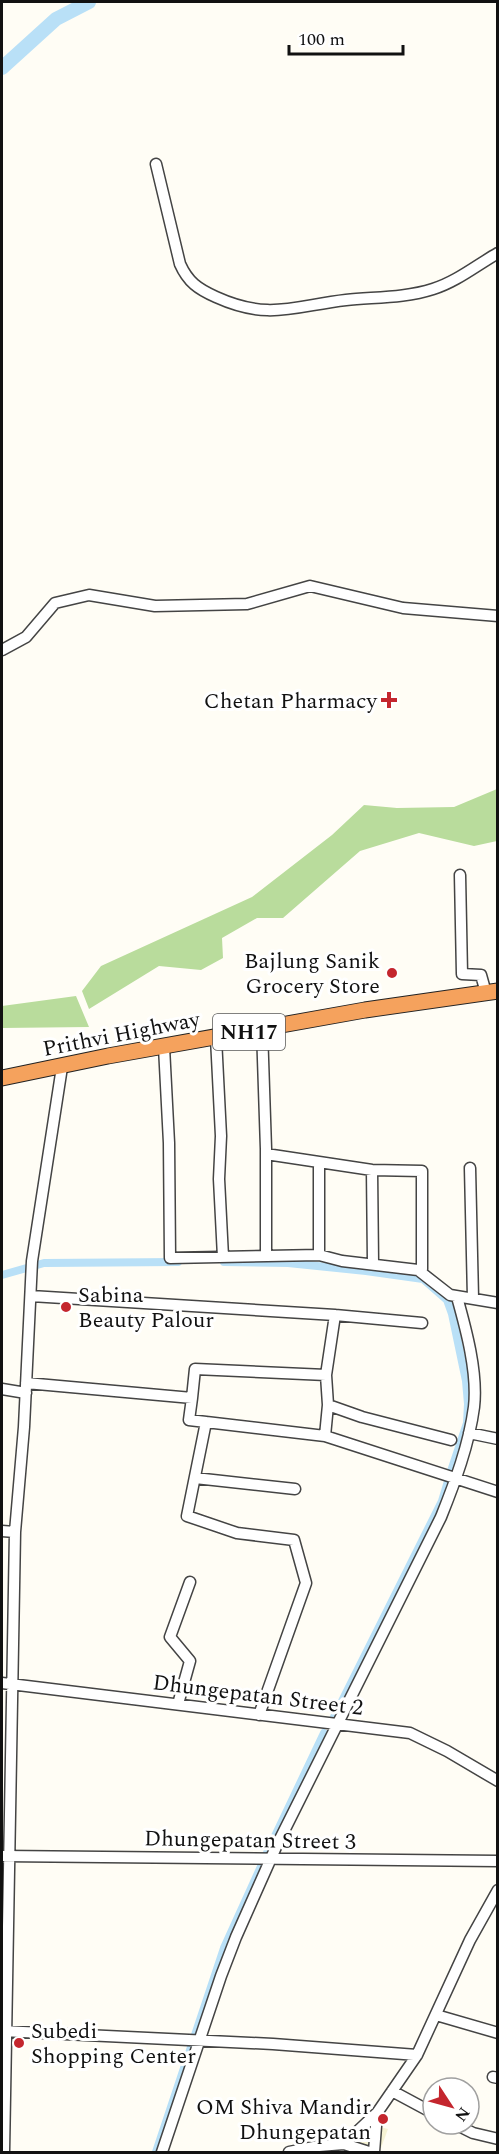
<svg xmlns="http://www.w3.org/2000/svg" width="499" height="2154" font-family="Spectral,serif">
	<style>
		.farmland { fill: #f6f3d4 }
		.forest { fill: #b9dc9c }
		.lines { fill: none; stroke-linecap: round; stroke-linejoin: round }
		.canal { stroke: #b9e0f7; stroke-width: 8 }
		.river { stroke: #b9e0f7; stroke-width: 14 }
		.minor-casing { stroke: #444; stroke-width: 13 }
		.highway-casing { stroke: #222; stroke-width: 17 }
		.minor { stroke: #fff; stroke-width: 10 }
		.highway { stroke: #f5a25d; stroke-width: 15 }
		.poi-dot { fill: #c4262e; stroke: #fff; stroke-width: 2 }
		.labels { text-anchor: middle; stroke-width: 6; stroke-linejoin: round; paint-order: stroke }
		.shield { fill: #fff; stroke: #585858; stroke-width: 1.5 }
		.shield-label { font-size: 21px; font-weight: bold; fill: #111 }
		.poi-label { font-size: 22px; fill: #111; stroke: #fff; text-anchor: end }
		.street-label { font-size: 22px; fill: #111; stroke: #fff }
	</style>
	<rect width="100%" height="100%" fill="#fffdf5"/>
	<path class="farmland" d="M365,2123L388,2129L381,2148L357,2144Z"/>
	<path class="forest" d="M497,789V841L474,846L419,833L360,851L283,918H257L222,938L223,958L201,970L159,966L89,1009L82,991L101,966L252,897L332,835L364,805L397,808L454,807Z
		M76,996L89,1027L2,1028V1006Z"/>
	<g class="lines">
		<path class="canal" d="M224,1262L288,1263L366,1271L423,1279L447,1300L452,1314L466,1381L468,1404L467,1423L451,1471
			M2,1275L44,1263L178,1262
			M332,1721L442,1501L449,1478
			M266,1855L324,1733
			M156,2152L224,1948L263,1862"/>
		<path class="river" d="M2,68L56,19L89,2"/>
		<defs>
			<path id="minor" d="M156,164L180,264C188,282 198,289 216,297C269,321 294,306 346,300C375,297 405,298 433,289C456,282 477,265 498,253
				M2,650L26,637L55,603L89,595L155,606L247,604L310,586L403,608L498,616
				M460,875L462,974L481,975L486,993
				M262,1029L266,1149V1256
				M216,1038L221,1136L219,1179L223,1257
				M164,1047L169,1143L170,1258L319,1255L342,1261L418,1270
				M266,1154L372,1170L422,1171V1269L418,1270L450,1295L498,1303
				M470,1168L473,1298
				M372,1170L373,1263
				M319,1255V1162
				M31,1296L335,1315L422,1323
				M26,1383L192,1398L195,1369L326,1375
				M2,1389L26,1393
				M192,1398L189,1420L325,1436L498,1492
				M328,1405L362,1417L451,1440
				M206,1422L187,1516L237,1533L294,1540L306,1583L259,1715
				M469,1433L498,1439
				M325,1436L328,1405L326,1375L335,1315
				M195,1478L295,1489
				M2,1531L15,1532
				M2,1683L410,1733L447,1751L498,1781
				M178,1704L190,1661L170,1637L190,1582
				M2,1856L498,1861
				M436,2015L498,2033
				M2,2031L273,2044L417,2055
				M493,2077L498,2078
				M392,2091L433,2113
				M455,2124L473,2133L498,2139
				M344,2144L369,2152
				M4,2152L15,1532L24,1427L32,1261L62,1067
				M162,2152L221,1976L236,1937L276,1847L441,1517C455,1482 469,1445 474,1407C478,1373 466,1329 457,1297
				M289,2152L319,2146L344,2144L377,2113L417,2055L470,1940L498,1890
				M374,2152L377,2113"/>
			<path id="highway" d="M2,1078L108,1056L365,1010L498,991"/>
		</defs>
		<use href="#minor" class="minor-casing"/>
		<use href="#highway" class="highway-casing"/>
		<use href="#minor" class="minor"/>
		<use href="#highway" class="highway"/>
	</g>
	<g class="poi-dot">
		<path d="M386 691h6v6h6v6h-6v6h-6v-6h-6v-6h6z"/>
		<circle cx="392" cy="973" r="6"/>
		<circle cx="66" cy="1307" r="6"/>
		<circle cx="19" cy="2043" r="6"/>
		<circle cx="383" cy="2119" r="6"/>
	</g>
	<g class="labels">
		<rect class="shield" x="213" y="1014" width="72" height="36" rx="4.5"/>
		<g class="shield-label">
			<text x="249" y="1039">NH17</text>
		</g>
		<g class="poi-label">
			<text x="377" y="708">Chetan Pharmacy</text>
			<text x="380" y="968">Bajlung Sanik<tspan x="380" dy="25">Grocery Store</tspan></text>
			<text x="78" y="1302" text-anchor="start">Sabina<tspan x="78" dy="25">Beauty Palour</tspan></text>
			<text x="31" y="2038" text-anchor="start">Subedi<tspan x="31" dy="25">Shopping Center</tspan></text>
			<text x="371" y="2114">OM Shiva Mandir<tspan x="371" dy="25">Dhungepatan</tspan></text>
		</g>
		<g class="street-label">
			<text transform="translate(121 1033) rotate(-11)" y="8">Prithvi Highway</text>
			<text transform="translate(258 1694) rotate(7)" y="8">Dhungepatan Street 2</text>
			<text transform="translate(250 1839) rotate(1)" y="8">Dhungepatan Street 3</text>
		</g>
	</g>
	<rect width="499" height="2154" fill="none" stroke="#111111" stroke-width="6"/>
	<g transform="translate(451 2106) rotate(126)"><circle r="28" fill="#ffffff" stroke="#a0a0a0" stroke-width="1.5"/>
	<path d="M0-4.5L10 22L0 15L-10 22Z" fill="#c4262e"/>
	<text y="-9" font-size="16" font-weight="bold" text-anchor="middle" fill="#111111">N</text>
	</g>
	<path d="M289 45v9h114v-9" fill="none" stroke="#111111" stroke-width="3"/>
	<text x="298" y="45" font-size="18" fill="#111111" stroke="#ffffff" stroke-width="4.5" paint-order="stroke">100 m</text>
</svg>
